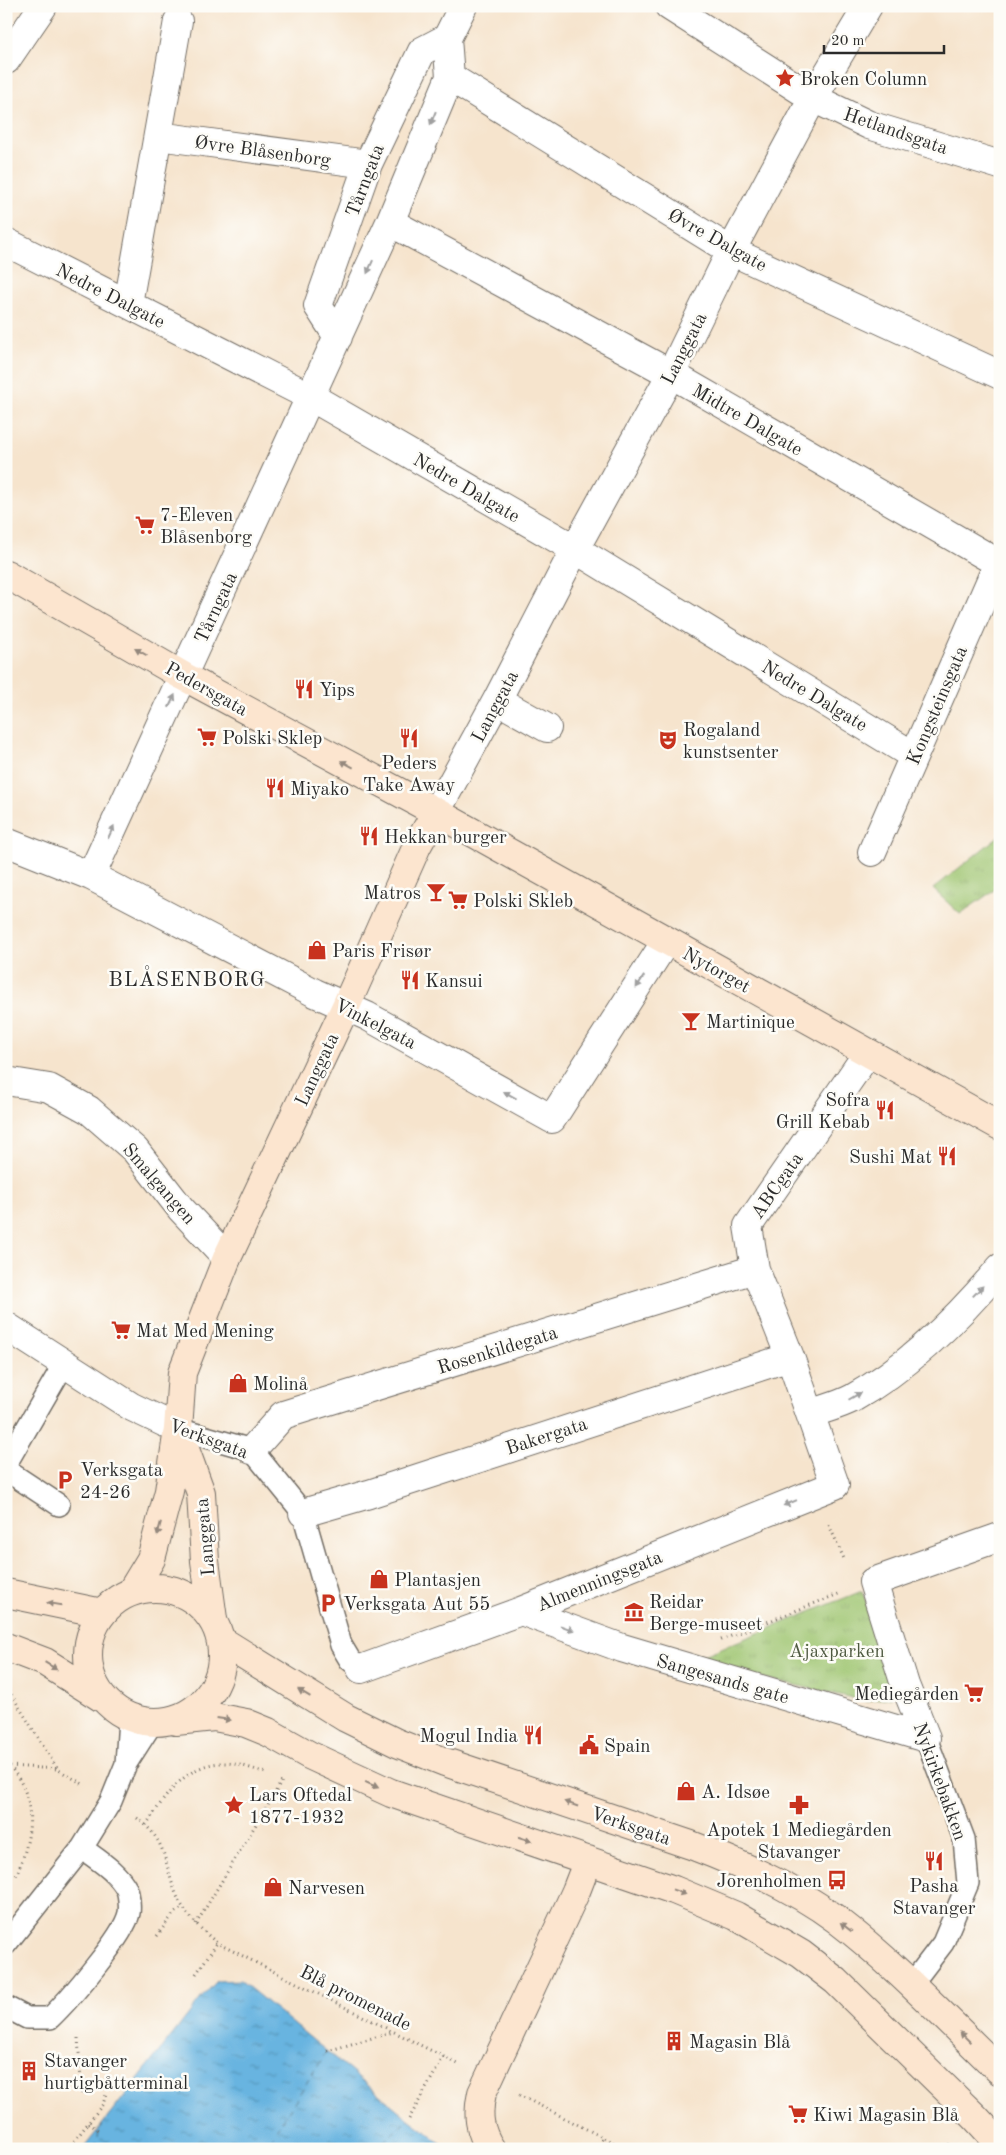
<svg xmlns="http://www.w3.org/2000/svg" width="1006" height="2155" font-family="'Old Standard TT',serif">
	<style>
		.park { fill: url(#park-tufts); stroke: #64784e }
		.water { fill: url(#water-ripples); stroke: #497086 }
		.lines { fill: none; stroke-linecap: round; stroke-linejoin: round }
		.ferry { stroke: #405b6a; stroke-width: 1; stroke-dasharray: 6 5; stroke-linecap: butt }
		.lane-casing { stroke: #726c64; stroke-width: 24 }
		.street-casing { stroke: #726c64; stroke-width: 30 }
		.secondary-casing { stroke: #726c64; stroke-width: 30 }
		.path { stroke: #726c64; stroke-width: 3; stroke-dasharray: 1 4; stroke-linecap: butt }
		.lane { stroke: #fff; stroke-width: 21 }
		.street { stroke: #fff; stroke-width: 28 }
		.secondary { stroke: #fce5cf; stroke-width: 28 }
		.oneway { fill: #a0a0a0 }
		.oneway2 { fill: #94887d }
		.labels { text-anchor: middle; stroke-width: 5; stroke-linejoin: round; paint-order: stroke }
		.poi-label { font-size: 19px; fill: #2b2b2b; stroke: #fdfcf7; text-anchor: start }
		.street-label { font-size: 19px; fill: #2b2b2b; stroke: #fdfcf7 }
		.park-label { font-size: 19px; fill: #4e5940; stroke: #fdfcf7 }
		.quarter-label { font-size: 21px; letter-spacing: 1px; fill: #2b2b2b; stroke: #fdfcf7 }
	</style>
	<defs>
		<pattern id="park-tufts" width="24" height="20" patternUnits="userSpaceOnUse" patternTransform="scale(1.25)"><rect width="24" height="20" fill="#9ec570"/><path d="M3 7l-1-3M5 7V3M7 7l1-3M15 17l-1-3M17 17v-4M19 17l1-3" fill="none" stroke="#88a961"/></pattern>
		<pattern id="water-ripples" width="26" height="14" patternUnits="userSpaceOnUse" patternTransform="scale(1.25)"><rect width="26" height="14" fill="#67b4e0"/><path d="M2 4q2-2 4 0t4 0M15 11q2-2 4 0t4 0" fill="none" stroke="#5593b6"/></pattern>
	</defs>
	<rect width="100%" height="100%" fill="#fdfcf7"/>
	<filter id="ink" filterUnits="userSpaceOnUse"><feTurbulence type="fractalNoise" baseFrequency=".02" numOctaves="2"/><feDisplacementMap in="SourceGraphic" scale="10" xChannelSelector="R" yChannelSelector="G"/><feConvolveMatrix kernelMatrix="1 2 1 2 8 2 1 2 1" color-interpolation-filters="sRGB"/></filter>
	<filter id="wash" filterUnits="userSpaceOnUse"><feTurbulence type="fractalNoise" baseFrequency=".0096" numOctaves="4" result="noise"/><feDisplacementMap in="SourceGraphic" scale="20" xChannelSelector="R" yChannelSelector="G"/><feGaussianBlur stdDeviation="1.12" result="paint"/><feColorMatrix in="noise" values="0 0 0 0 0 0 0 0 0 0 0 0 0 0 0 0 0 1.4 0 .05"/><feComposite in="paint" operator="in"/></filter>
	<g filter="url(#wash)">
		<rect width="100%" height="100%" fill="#f6e4cd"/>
		<path class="park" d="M1000,835V886L960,914L933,889Z
			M862,1591L896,1683L891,1697L866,1701L701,1664L704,1655Z"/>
		<path class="water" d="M240,1980L409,2119L449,2149H83L202,1997L217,1981Z"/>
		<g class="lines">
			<path class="ferry" d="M96,2149L98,2130
				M264,2149L327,2051
				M375,2149L409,2119"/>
		</g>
	</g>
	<g filter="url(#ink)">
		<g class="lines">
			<defs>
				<path id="lane" d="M178,1429L252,1450L303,1513L341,1645L350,1660L361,1669
					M6,1464L64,1364
					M6,1470L59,1505
					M127,1762L152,1723
					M82,1848L111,1801L126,1764L129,1719
					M6,1944L82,1848C98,1860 118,1872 127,1890C129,1895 130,1908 129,1913C125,1935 68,2001 50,2018H27L6,2007
					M911,1985L943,1943L968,1883L964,1839L926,1738"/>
				<path id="street" d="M669,6L813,98L869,125L1000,165
					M6,60L43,6
					M450,77L731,251L1000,375
					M158,136L368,164
					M390,222L671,374L998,563
					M6,242L311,397L575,549L914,756
					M128,304L178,21
					M338,337L318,306L368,164L422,51L447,38
					M497,700L547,728
					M436,812L497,700L575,549L671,374L731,251L813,98L868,6
					M6,842L91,876L315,993L367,1016L552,1119L666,941
					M872,852L1000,559
					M91,876L390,222L450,77L447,38L463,6
					M6,1081L49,1088L89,1110L135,1150L181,1209L227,1258
					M6,1326L132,1407L178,1429
					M810,1414C824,1409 840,1405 853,1398C908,1367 960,1316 1000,1268
					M252,1450L283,1415L755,1269
					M303,1513L369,1494L790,1357
					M521,1611L622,1648L926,1738
					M361,1669L521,1611L835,1485L790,1357L755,1269L748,1226L867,1054
					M926,1738L905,1685L873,1582L1000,1537"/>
				<path id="secondary" d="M6,574L183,676L436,812L1000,1126
					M179,1433L201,1493L205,1561L213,1619
					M88 1655a67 67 0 1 1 134 0a67 67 0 1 1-134 0Z
					M131,1592L151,1559L169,1491L178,1429L182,1373L227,1258L346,1006L417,846L436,812
					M6,1593L102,1613
					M222,1641L346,1718L397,1743L445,1762L691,1845C741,1864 793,1887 836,1919C895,1964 947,2020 1000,2071
					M6,1647L45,1662L102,1698
					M176,1721L214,1717L246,1723L268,1732L309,1755L391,1793L674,1890L736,1916L801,1954L836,1981L975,2117L1000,2144
					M491,2149C479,2131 477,2114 482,2093L576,1891L588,1860"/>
			</defs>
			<use href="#lane" class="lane-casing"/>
			<use href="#street" class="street-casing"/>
			<use href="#secondary" class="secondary-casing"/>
			<path class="path" d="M829,1525L845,1561
				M721,1640L841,1593
				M6,1686L57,1768
				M6,1763L10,1766L57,1769L83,1784
				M10,1766C15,1773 21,1781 24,1789C36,1817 27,1852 15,1878
				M137,1818C169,1842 163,1864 177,1896C186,1916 201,1929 217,1943L458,2064
				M146,1825C164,1798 184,1765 221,1763C235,1762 253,1769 266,1773
				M196,1924L282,1781
				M157,1936L174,1913L183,1907
				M196,1974L217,1943
				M78,2038L82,2095
				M327,2051L393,2032
				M519,2095L626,2149
				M409,2119L444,2056
				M89,2123L98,2130
				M68,2149L103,2104L107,2092
				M597,2149L603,2137
				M947,2149L951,2141"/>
			<use href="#lane" class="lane"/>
			<use href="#street" class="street"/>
			<use href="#secondary" class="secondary"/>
		</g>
		<defs><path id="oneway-solid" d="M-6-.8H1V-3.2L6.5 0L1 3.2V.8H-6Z" transform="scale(1.25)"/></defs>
		<g class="oneway">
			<use href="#oneway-solid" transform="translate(433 118) rotate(112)"/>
			<use href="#oneway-solid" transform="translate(370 267) rotate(114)"/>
			<use href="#oneway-solid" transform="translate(172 701) rotate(-65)"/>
			<use href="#oneway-solid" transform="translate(111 832) rotate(-65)"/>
			<use href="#oneway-solid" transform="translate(640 982) rotate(123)"/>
			<use href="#oneway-solid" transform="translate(510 1095) rotate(-151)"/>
			<use href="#oneway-solid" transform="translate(978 1291) rotate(-46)"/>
			<use href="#oneway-solid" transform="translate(855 1396) rotate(-30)"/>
			<use href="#oneway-solid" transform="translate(790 1503) rotate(158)"/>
			<use href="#oneway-solid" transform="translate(567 1628) rotate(20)"/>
		</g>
		<g class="oneway2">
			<use href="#oneway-solid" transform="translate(141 652) rotate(-150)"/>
			<use href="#oneway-solid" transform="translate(347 764) rotate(-152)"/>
			<use href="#oneway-solid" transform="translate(159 1529) rotate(105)"/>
			<use href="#oneway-solid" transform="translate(54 1604) rotate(-170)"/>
			<use href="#oneway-solid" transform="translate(51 1666) rotate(31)"/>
			<use href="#oneway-solid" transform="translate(304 1693) rotate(-149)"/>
			<use href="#oneway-solid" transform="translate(224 1719) rotate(8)"/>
			<use href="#oneway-solid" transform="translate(372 1785) rotate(24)"/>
			<use href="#oneway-solid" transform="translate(571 1804) rotate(-161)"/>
			<use href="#oneway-solid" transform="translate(525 1839) rotate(18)"/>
			<use href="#oneway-solid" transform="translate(679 1892) rotate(20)"/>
			<use href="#oneway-solid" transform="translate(846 1927) rotate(-142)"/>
			<use href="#oneway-solid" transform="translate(965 2037) rotate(-136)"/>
		</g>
	</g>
	<defs>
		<symbol id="sight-bare" viewBox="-9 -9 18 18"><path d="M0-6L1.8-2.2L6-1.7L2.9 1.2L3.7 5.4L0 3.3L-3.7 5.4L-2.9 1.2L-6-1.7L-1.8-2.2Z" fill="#c8321e" stroke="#fdfcf7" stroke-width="2.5" paint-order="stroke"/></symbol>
		<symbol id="supermarket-bare" viewBox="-9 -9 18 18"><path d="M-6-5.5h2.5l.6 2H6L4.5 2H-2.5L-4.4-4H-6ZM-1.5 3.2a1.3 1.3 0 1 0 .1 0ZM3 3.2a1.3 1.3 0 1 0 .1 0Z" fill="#c8321e" stroke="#fdfcf7" stroke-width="2.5" paint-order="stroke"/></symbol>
		<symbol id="restaurant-bare" viewBox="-9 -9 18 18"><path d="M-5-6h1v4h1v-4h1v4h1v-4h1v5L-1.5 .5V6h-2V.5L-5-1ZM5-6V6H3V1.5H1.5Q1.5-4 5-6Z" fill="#c8321e" stroke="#fdfcf7" stroke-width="2.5" paint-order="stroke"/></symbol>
		<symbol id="theatre-bare" viewBox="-9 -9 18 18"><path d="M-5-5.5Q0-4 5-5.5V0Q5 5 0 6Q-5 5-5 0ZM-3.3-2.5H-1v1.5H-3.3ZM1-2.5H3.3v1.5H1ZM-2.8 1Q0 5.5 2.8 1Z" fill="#c8321e" stroke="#fdfcf7" stroke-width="2.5" paint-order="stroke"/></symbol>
		<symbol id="bar-bare" viewBox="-9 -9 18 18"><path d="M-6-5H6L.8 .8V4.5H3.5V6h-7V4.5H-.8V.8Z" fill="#c8321e" stroke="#fdfcf7" stroke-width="2.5" paint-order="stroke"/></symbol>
		<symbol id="shop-bare" viewBox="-9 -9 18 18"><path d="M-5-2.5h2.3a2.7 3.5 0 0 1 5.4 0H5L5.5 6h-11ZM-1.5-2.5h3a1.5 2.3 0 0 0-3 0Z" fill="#c8321e" stroke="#fdfcf7" stroke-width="2.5" paint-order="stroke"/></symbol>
		<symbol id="parking-bare" viewBox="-9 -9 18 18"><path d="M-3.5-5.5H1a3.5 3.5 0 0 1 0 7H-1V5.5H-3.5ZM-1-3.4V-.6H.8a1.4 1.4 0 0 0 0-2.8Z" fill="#c8321e" stroke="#fdfcf7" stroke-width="2.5" paint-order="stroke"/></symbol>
		<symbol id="museum-bare" viewBox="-9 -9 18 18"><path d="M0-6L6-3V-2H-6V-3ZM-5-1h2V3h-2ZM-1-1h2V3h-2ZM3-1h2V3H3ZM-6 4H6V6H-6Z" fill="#c8321e" stroke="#fdfcf7" stroke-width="2.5" paint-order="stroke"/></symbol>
		<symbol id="civic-bare" viewBox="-9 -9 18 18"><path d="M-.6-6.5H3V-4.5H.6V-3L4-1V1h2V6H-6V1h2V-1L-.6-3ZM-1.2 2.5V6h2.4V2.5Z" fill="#c8321e" stroke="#fdfcf7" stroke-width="2.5" paint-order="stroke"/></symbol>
		<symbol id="pharmacy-bare" viewBox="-9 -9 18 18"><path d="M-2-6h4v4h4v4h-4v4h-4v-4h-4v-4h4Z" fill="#c8321e" stroke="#fdfcf7" stroke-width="2.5" paint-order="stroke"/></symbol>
		<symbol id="bus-bare" viewBox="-9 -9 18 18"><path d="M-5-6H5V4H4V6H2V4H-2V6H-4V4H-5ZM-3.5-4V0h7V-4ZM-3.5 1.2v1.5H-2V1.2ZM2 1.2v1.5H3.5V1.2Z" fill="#c8321e" stroke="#fdfcf7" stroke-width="2.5" paint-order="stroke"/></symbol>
		<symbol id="building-bare" viewBox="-9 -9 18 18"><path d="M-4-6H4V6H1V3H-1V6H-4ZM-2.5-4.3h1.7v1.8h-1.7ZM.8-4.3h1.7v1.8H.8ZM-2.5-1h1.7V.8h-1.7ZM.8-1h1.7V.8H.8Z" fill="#c8321e" stroke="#fdfcf7" stroke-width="2.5" paint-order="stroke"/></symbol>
	</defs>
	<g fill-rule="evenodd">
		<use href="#sight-bare" x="771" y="64" width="28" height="28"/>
		<use href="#supermarket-bare" x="131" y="511" width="28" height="28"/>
		<use href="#restaurant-bare" x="290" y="675" width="28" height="28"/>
		<use href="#supermarket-bare" x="193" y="723" width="28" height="28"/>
		<use href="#restaurant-bare" x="395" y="724" width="28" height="28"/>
		<use href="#theatre-bare" x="654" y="726" width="28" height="28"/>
		<use href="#restaurant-bare" x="261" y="774" width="28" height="28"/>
		<use href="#restaurant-bare" x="355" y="822" width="28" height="28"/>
		<use href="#bar-bare" x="422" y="878" width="28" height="28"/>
		<use href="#supermarket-bare" x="444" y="886" width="28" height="28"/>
		<use href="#shop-bare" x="303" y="936" width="28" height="28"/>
		<use href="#restaurant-bare" x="396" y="966" width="28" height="28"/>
		<use href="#bar-bare" x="677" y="1007" width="28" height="28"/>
		<use href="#restaurant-bare" x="871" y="1096" width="28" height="28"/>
		<use href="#restaurant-bare" x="933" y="1142" width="28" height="28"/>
		<use href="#supermarket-bare" x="107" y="1316" width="28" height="28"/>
		<use href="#shop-bare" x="224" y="1369" width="28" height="28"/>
		<use href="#parking-bare" x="51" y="1466" width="28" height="28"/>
		<use href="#shop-bare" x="365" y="1565" width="28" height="28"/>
		<use href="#parking-bare" x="314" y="1589" width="28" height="28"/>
		<use href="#museum-bare" x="620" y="1598" width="28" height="28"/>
		<use href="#supermarket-bare" x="960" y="1679" width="28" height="28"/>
		<use href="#restaurant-bare" x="519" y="1721" width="28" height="28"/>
		<use href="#civic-bare" x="575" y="1731" width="28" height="28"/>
		<use href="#shop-bare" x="672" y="1777" width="28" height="28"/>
		<use href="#sight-bare" x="220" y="1791" width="28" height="28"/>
		<use href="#pharmacy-bare" x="785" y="1791" width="28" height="28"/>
		<use href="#restaurant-bare" x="920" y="1847" width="28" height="28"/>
		<use href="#bus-bare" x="823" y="1866" width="28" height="28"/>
		<use href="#shop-bare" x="259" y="1873" width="28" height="28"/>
		<use href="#building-bare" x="660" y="2027" width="28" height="28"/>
		<use href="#building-bare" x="15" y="2057" width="28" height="28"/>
		<use href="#supermarket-bare" x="784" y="2100" width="28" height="28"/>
	</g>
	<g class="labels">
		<g class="poi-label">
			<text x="800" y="85">Broken Column</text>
			<text x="160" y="521">7-Eleven<tspan x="160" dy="22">Blåsenborg</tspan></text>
			<text x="319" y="696">Yips</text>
			<text x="683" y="736">Rogaland<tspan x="683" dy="22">kunstsenter</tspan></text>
			<text x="222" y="744">Polski Sklep</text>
			<text x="409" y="769" text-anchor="middle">Peders<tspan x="409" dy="22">Take Away</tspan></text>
			<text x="290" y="795">Miyako</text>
			<text x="384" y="843">Hekkan burger</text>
			<text x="421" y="899" text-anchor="end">Matros</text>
			<text x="473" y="907">Polski Skleb</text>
			<text x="332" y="957">Paris Frisør</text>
			<text x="425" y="987">Kansui</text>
			<text x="706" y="1028">Martinique</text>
			<text x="870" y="1106" text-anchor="end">Sofra<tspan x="870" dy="22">Grill Kebab</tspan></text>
			<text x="932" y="1163" text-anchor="end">Sushi Mat</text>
			<text x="136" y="1337">Mat Med Mening</text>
			<text x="253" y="1390">Molinå</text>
			<text x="80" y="1476">Verksgata<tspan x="80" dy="22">24-26</tspan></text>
			<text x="394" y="1586">Plantasjen</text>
			<text x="649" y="1608">Reidar<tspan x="649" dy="22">Berge-museet</tspan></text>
			<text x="343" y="1610">Verksgata Aut 55</text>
			<text x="959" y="1700" text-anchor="end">Mediegården</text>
			<text x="518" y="1742" text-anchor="end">Mogul India</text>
			<text x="604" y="1752">Spain</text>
			<text x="701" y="1798">A. Idsøe</text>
			<text x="249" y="1801">Lars Oftedal<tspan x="249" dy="22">1877-1932</tspan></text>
			<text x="799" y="1836" text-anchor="middle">Apotek 1 Mediegården<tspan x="799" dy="22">Stavanger</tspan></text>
			<text x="822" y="1887" text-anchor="end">Jorenholmen</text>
			<text x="934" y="1892" text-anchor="middle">Pasha<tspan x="934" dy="22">Stavanger</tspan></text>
			<text x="288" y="1894">Narvesen</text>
			<text x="689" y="2048">Magasin Blå</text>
			<text x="44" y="2067">Stavanger<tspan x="44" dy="22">hurtigbåtterminal</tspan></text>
			<text x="813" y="2121">Kiwi Magasin Blå</text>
		</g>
		<g class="street-label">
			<text transform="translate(896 130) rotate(19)" y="7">Hetlandsgata</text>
			<text transform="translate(263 150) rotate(8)" y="7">Øvre Blåsenborg</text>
			<text transform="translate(364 180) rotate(-69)" y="7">Tårngata</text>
			<text transform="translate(718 239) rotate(29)" y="7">Øvre Dalgate</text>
			<text transform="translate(111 295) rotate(27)" y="7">Nedre Dalgate</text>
			<text transform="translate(683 348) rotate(-63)" y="7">Langgata</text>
			<text transform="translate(748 419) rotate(30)" y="7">Midtre Dalgate</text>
			<text transform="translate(467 487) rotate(30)" y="7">Nedre Dalgate</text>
			<text transform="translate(215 607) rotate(-65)" y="7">Tårngata</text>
			<text transform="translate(207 688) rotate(29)" y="7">Pedersgata</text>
			<text transform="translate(815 695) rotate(31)" y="7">Nedre Dalgate</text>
			<text transform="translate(936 705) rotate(-67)" y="7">Kongsteinsgata</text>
			<text transform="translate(494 706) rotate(-62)" y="7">Langgata</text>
			<text transform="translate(717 969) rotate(29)" y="7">Nytorget</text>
			<text transform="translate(376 1023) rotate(27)" y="7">Vinkelgata</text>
			<text transform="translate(316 1069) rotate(-65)" y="7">Langgata</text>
			<text transform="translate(160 1183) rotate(49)" y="7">Smalgangen</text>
			<text transform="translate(776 1185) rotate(-55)" y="7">ABCgata</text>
			<text transform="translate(497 1349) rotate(-17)" y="7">Rosenkildegata</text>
			<text transform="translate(546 1435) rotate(-18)" y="7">Bakergata</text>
			<text transform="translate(209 1438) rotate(20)" y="7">Verksgata</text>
			<text transform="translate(204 1537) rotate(-95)" y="7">Langgata</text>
			<text transform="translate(599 1580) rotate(-22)" y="7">Almenningsgata</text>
			<text transform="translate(723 1678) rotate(16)" y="7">Sangesands gate</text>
			<text transform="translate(941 1781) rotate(70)" y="7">Nykirkebakken</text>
			<text transform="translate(631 1825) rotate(19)" y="7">Verksgata</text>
			<text transform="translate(356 1997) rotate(27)" y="7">Blå promenade</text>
		</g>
		<g class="park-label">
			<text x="837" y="1657">Ajaxparken</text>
		</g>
		<g class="quarter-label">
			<text x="187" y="986">BLÅSENBORG</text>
		</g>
	</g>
	<rect width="1006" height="2155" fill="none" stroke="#fdfcf7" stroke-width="25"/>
	<path d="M824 45v8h120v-8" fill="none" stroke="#2b2b2b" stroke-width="2.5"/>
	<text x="831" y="45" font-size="15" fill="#2b2b2b" stroke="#fdfcf7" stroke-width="4" paint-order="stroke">20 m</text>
</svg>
